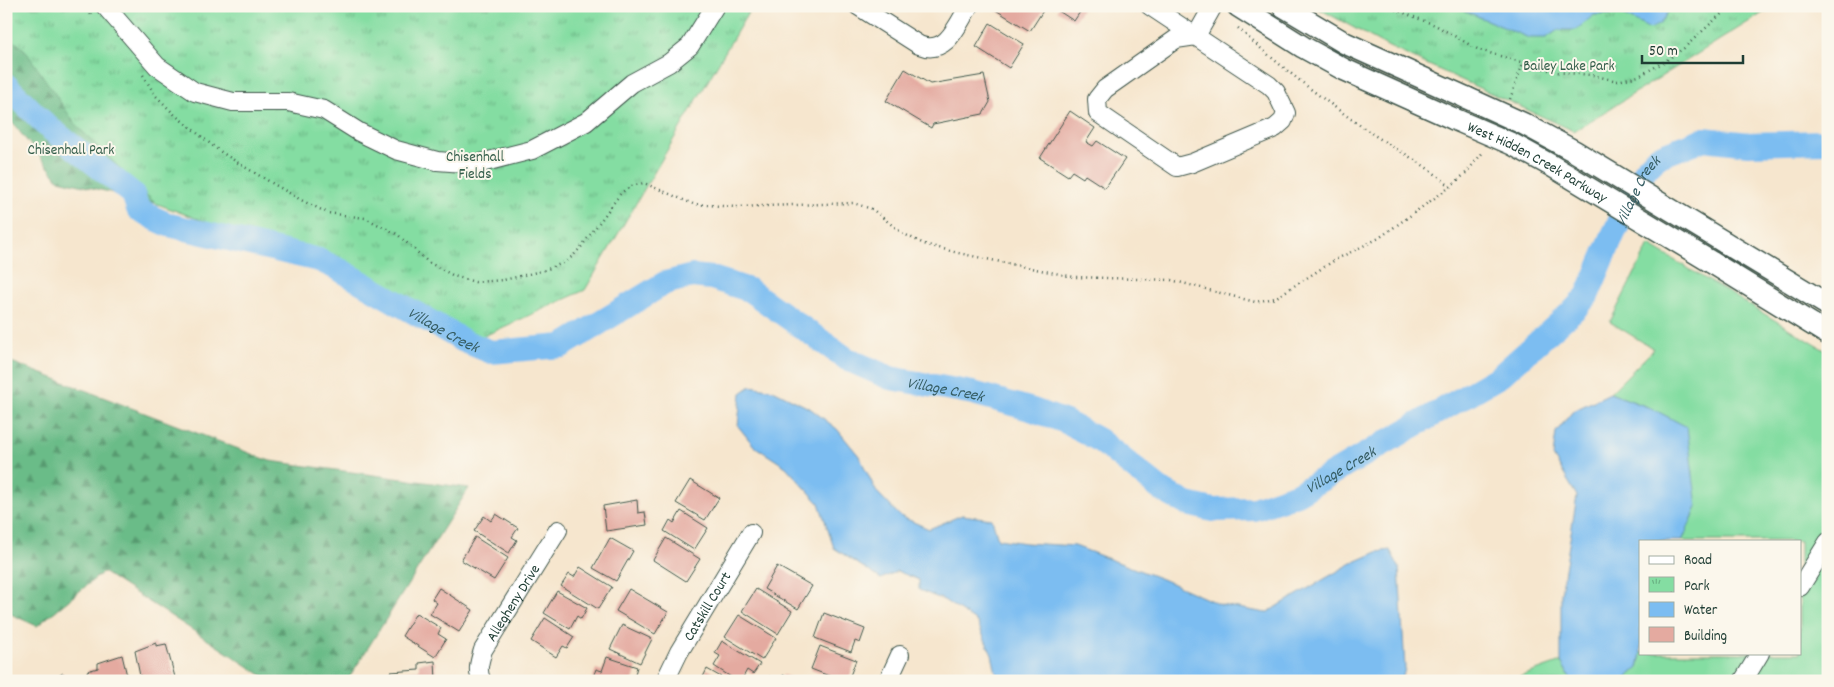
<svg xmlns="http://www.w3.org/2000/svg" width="1834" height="687" font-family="Dekko,sans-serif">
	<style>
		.grass { fill: #84dda2; stroke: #528d6b }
		.forest { fill: url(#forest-firs); stroke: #457c5e }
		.park { fill: url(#park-tufts); stroke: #528d6b }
		.water { fill: #7cbdf1; stroke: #4e7d92 }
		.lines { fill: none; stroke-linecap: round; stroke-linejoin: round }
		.river { stroke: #7cbdf1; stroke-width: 24 }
		.building { fill: #e4aaa0 }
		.minor-casing { stroke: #3f564b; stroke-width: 20 }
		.major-casing { stroke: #3f564b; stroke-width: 24 }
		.path { stroke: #3f564b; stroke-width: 2.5; stroke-dasharray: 1 4; stroke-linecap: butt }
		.minor { stroke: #fff; stroke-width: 18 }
		.major { stroke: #fff; stroke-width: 21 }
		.major-bridge-casing { stroke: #3f564b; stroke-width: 24; stroke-linecap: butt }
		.major-bridge { stroke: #fff; stroke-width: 21 }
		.labels { text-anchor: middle; stroke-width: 4; stroke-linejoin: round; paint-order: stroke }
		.park-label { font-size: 15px; fill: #335d4a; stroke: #fbf7ec }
		.street-label { font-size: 15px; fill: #1f3d34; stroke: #fbf7ec }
		.water-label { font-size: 16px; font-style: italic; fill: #365d63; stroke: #fbf7ec }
	</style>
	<defs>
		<pattern id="forest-firs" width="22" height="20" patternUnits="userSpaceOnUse" patternTransform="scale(1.25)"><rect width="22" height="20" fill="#6bbc88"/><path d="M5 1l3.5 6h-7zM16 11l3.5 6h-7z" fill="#579a70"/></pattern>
		<pattern id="park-tufts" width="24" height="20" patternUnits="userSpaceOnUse" patternTransform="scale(1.25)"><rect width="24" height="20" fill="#84dda2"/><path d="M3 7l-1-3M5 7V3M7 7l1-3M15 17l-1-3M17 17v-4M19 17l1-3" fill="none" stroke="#6bb485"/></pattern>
	</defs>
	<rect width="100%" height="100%" fill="#fbf7ec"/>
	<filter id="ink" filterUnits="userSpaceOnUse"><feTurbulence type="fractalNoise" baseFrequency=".02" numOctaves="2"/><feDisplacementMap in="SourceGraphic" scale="10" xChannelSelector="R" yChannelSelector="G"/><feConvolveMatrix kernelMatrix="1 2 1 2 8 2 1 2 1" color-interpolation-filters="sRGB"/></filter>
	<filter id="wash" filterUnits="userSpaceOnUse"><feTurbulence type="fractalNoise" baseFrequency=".0096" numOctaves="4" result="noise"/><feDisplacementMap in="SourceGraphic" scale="20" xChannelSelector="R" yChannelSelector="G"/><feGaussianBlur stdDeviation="1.12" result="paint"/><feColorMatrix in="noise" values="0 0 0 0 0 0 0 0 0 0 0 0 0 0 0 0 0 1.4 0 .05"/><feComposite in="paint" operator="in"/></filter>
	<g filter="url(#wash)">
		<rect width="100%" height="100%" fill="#f6e6ce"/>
		<path class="grass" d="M1649,245L1828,352V681H1623L1638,668L1641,653H1800V541H1682L1697,507L1653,409L1610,393L1654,349L1610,322Z
			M1561,662L1572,681H1508Z"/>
		<path class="forest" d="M6,35L25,50L155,203L59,180L6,115Z
			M6,360L270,461L469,488L347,681H271L103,572L37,626L6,612Z"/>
		<path class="park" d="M6,6H752L585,290L473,341L329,268L155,203L76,125L25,50L6,35Z
			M1314,6H1774L1574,131L1389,47Z"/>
		<path class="water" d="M1453,6H1672L1660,24L1650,29L1621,14L1594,15L1576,30H1558L1546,38H1529Z
			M751,386L773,390L811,409L837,429L859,456L876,491L900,516L929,529L962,515L992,519L998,539L1026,543L1075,546L1162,579L1221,605L1266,613L1350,564L1377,552L1390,550L1399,567L1405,668L1402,681H998L992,655L977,622L944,600L919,590V580L897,571L881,579L834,548L819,503L786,467L754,446L738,426L741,393Z
			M1610,393L1653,409L1687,427L1697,507L1682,541H1640L1641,653L1638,668L1623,681H1572L1561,662V594L1577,496L1553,456L1556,432L1573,411Z"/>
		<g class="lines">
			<path class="river" id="s1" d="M6,85L47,126L133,194L138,209L156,219L169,225L319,260L340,270L464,341L491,352L562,346L665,283L692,276L712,278L749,290L847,359L890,378L973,393L1033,410L1066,422L1099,440L1160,489L1187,504L1213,510L1254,509L1297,494L1500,376L1575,309L1587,296L1613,235L1644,171L1657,157L1704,139L1749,144L1828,142"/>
		</g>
		<g id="blocks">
			<path class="building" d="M996,6H1046L1030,31L994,9Z
				M1060,6H1084L1074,21L1057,10Z
				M990,23L1024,44L1009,68L976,47Z
				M905,69L930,84L984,75L990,102L983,114L933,124L931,128L886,101Z
				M1070,111L1095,128L1086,142L1093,146L1097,141L1125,159L1105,188L1085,175L1083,178L1072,171L1068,176L1040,158Z
				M690,480L719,498L705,520L676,503Z
				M637,500L638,513L645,512L647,525L606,531L603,506Z
				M681,511L708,528L694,550L664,531L670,520L674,523Z
				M496,514L518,528L512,537L517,540L509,553L474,531L484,516L491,521Z
				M475,537L508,558L494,580L461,560Z
				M610,538L633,551L616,581L593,568Z
				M666,538L700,559L686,581L653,560Z
				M777,566L812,586L798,609L764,589Z
				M580,567L612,587L598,609L561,586L569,574L574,577Z
				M439,588L473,610L459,632L430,614L437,603L432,599Z
				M629,589L668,612L655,634L616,611Z
				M756,589L792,611L778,634L742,611Z
				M557,591L587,608L581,619L577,616L570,629L544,613Z
				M416,613L441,628L438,634L446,639L435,657L402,636Z
				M824,613L865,629L860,643L855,641L851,652L815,638Z
				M739,615L776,638L762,660L725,637Z
				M545,618L574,637L567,648L563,646L556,657L531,641Z
				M622,625L652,639L640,663L610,649Z
				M722,641L760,664L753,674L747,670L741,681H737L714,666L720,656L715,653Z
				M156,643V646L166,644L176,681H141L135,651Z
				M820,646L856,660L848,681H842L811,669Z
				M122,655L128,680L90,681L87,671L98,668V663Z
				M607,657L637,667L633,681L592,680L596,669L602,671Z
				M435,661L436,681H391L390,672L419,670V663Z
				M707,669L728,681H701Z
				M63,673L66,679L73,676L76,681H50Z
				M783,675L795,679L794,681H767L769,676L781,680Z"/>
		</g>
	</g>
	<g filter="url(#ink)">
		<use href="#blocks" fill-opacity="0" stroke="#3f564b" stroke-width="1"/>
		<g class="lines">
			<defs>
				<g id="minor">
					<path d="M105,6L157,66L195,92L233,102H288L324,110L359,132L396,150L437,161L477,164L532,150L586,122L632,83L669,63L690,46L715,6"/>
					<path d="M858,6L919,45C946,56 957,26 969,6"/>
					<path d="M1150,6L1269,85L1276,92L1286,113L1283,121L1275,128L1192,163L1177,167L1098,113L1097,99L1105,89L1176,39L1196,36"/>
					<path d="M1196,36L1213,6"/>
					<path d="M1800,587L1828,542"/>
					<path id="s2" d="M482,681C476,671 480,660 483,650L558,530"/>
					<path id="s3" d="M665,681L679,652L751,533"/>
					<path d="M888,681L900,655"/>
					<path d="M1743,681L1760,653"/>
				</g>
				<path id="major" d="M1238,6L1303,47L1343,69L1454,119
					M1283,6L1345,43L1467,98
					M1724,242L1828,305
					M1711,262L1828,334"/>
			</defs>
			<use href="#minor" class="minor-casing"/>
			<use href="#major" class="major-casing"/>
			<path class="path" d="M84,6L92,16
				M1386,6L1435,25L1479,50L1556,72L1592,75L1617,81L1639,76L1664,62L1684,48L1730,6
				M1238,28C1279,66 1325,101 1371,133C1395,149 1431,167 1450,187
				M143,75L155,95L175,115L218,150L243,166L301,200L328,213L365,218L397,234L428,262L454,276L475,282L504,280L545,270L563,263L573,256L582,246L621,193L631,186L644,183L693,204L736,207L853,203L872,209L902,233L924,244L958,253L1074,277L1171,280L1255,302L1275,298L1335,260L1379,238L1450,187L1466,173L1484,151
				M1510,99L1523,63"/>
			<use href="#minor" class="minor"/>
			<use href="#major" class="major"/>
			<defs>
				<g id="major-bridge">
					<path d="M1467,98L1524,124L1574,151L1724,242"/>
					<path id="s4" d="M1454,119L1512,144L1552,166L1711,262"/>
				</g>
			</defs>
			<use href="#major-bridge" class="major-bridge-casing"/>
			<use href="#major-bridge" class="major-bridge"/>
		</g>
	</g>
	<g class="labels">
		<g class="park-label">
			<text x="1569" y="70">Bailey Lake Park</text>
			<text x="71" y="154">Chisenhall Park</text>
			<text x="475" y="161">Chisenhall<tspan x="475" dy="17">Fields</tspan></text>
		</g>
		<g class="street-label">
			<text dy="5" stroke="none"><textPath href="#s4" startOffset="94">West Hidden Creek Parkway</textPath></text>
			<text dy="5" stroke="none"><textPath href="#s2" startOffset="88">Allegheny Drive</textPath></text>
			<text dy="5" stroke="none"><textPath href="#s3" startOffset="86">Catskill Court</textPath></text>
		</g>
		<g class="water-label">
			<text dy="6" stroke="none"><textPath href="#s1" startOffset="1925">Village Creek</textPath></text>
			<text dy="6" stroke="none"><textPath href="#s1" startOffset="515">Village Creek</textPath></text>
			<text dy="6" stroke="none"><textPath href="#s1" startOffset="1070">Village Creek</textPath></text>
			<text dy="6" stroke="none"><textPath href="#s1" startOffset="1505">Village Creek</textPath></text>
		</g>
	</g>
	<rect width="1834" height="687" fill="none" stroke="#fbf7ec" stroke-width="25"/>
	<rect x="1639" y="540" width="162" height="115" fill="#fbf7ec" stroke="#a3ada2"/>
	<rect x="1649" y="556" width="25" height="8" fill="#ffffff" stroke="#a3ada2"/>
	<text x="1684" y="564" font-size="15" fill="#1f3d34">Road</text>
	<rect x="1649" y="577" width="25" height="15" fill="url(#park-tufts)" stroke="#a3ada2"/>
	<text x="1684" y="590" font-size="15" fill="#1f3d34">Park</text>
	<rect x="1649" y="602" width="25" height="15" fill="#7cbdf1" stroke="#a3ada2"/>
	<text x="1684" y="614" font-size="15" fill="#1f3d34">Water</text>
	<rect x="1649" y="627" width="25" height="15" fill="#e4aaa0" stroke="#a3ada2"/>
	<text x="1684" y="640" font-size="15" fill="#1f3d34">Building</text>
	<path d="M1642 55v8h101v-8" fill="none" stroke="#1f3d34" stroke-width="2.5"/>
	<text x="1649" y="55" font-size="15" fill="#1f3d34" stroke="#fbf7ec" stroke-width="4" paint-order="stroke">50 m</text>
</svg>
